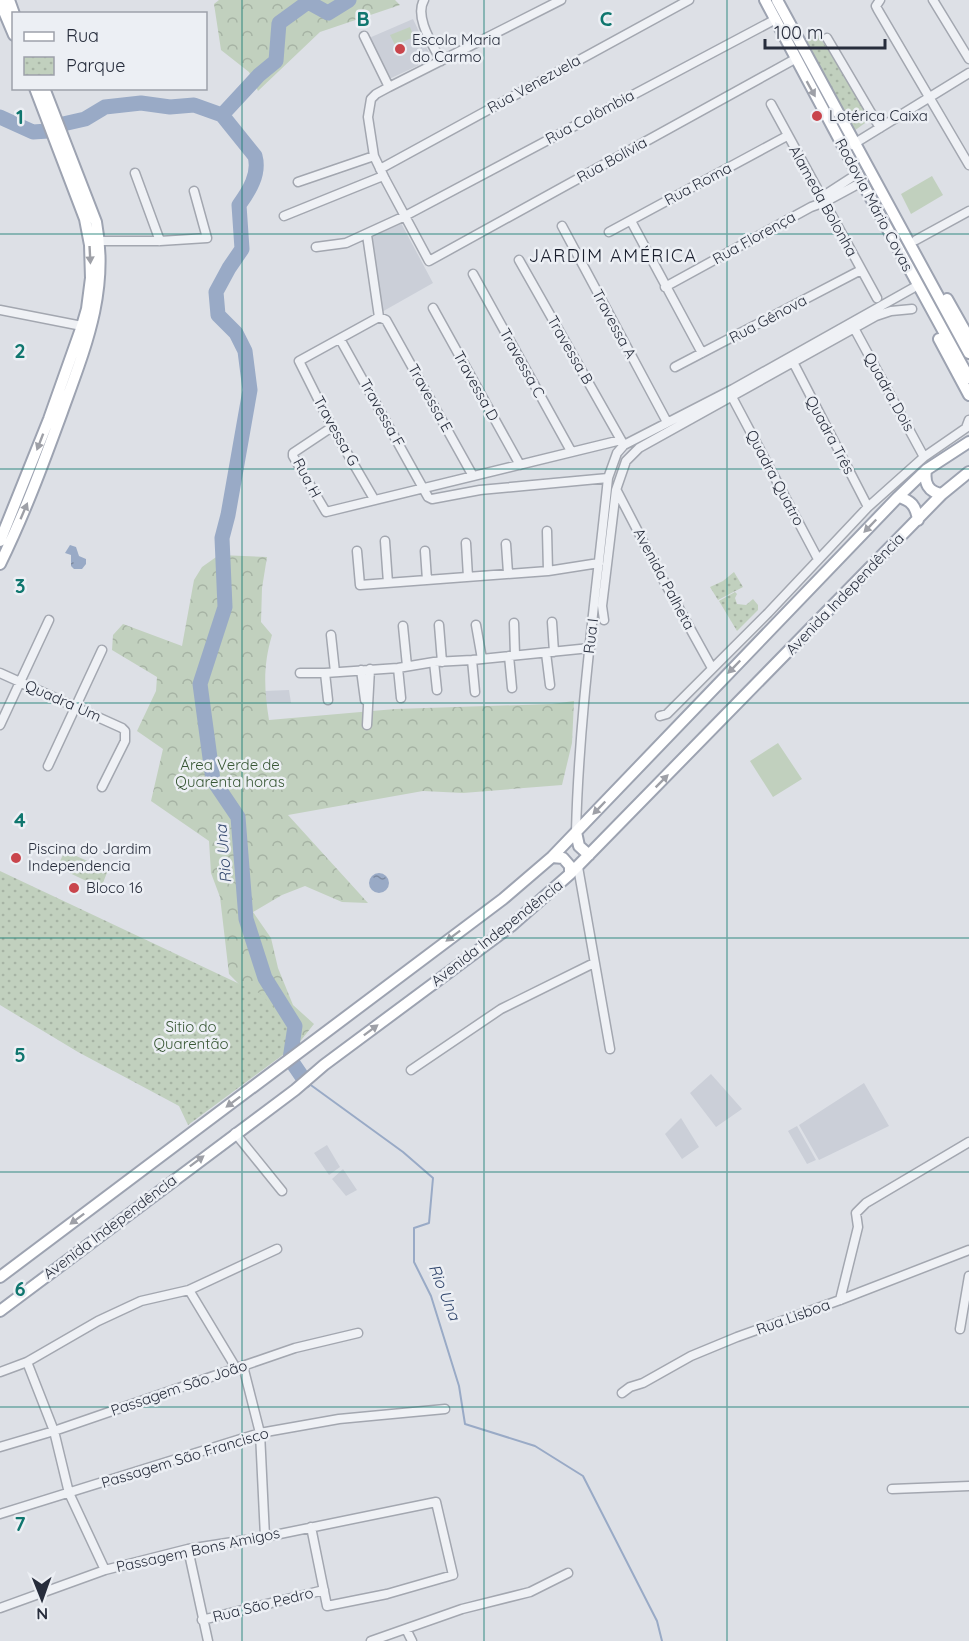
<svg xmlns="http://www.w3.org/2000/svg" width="969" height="1641" font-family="Quicksand,sans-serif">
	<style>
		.built { fill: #cbcfd8 }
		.forest { fill: url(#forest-crowns) }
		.park { fill: url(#park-dots) }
		.pitch { fill: #c1d0be }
		.water { fill: url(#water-ripples) }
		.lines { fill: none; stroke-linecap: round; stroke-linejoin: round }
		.stream { stroke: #99aac6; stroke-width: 2 }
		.river { stroke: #99aac6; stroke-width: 15 }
		.minor-casing { stroke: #a3a7b0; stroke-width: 11 }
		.major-casing { stroke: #9da3b1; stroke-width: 14 }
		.minor { stroke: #eff1f5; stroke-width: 8 }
		.major { stroke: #fff; stroke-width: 10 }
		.oneway { fill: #9ea0a7 }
		.grid { fill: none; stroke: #0f766e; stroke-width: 1.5; stroke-opacity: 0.55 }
		.poi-dot { fill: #c9454c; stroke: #eceff4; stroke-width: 2 }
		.labels { text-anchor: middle; stroke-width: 5; stroke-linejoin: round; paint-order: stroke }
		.poi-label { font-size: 15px; fill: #272d3c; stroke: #eceff4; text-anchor: start }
		.street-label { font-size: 15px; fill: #272d3c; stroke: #eceff4 }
		.park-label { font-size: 15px; fill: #385735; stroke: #eceff4 }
		.water-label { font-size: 16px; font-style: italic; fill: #33486e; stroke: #eceff4 }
		.quarter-label { font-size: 18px; letter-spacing: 1.5px; fill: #191e2d; stroke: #eceff4 }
		.grid-label { font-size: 20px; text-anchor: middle; font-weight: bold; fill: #0f766e; stroke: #eceff4; stroke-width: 5; stroke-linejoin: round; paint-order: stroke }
	</style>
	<defs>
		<pattern id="forest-crowns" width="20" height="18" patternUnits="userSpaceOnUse" patternTransform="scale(1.5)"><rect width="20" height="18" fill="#c1d0be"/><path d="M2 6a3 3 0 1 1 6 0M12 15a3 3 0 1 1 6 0" fill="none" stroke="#a6b3a4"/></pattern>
		<pattern id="park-dots" width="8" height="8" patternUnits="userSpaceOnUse" patternTransform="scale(1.5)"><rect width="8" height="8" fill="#c1d0be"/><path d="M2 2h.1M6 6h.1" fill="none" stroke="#a6b3a4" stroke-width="1.8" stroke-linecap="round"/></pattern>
		<pattern id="water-ripples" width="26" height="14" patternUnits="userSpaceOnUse" patternTransform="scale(1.5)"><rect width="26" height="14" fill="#99aac6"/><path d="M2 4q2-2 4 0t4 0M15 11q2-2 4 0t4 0" fill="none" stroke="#7d8ba2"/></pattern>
	</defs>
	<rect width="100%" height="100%" fill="#dde0e6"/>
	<path class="built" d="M413,19L432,59L387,80L369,38Z
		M401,223L433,283L380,313L369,238Z
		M289,690L291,703H266L264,691Z
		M711,1074L742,1109L716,1127L690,1093Z
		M864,1083L889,1126L819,1160L799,1125Z
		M681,1118L699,1147L682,1159L665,1134Z
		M797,1126L816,1160L807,1164L788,1131Z
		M327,1145L340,1167L329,1175L314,1153Z
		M343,1169L357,1190L346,1196L332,1179Z"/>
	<path class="forest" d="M219,0H395L400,5L320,32L258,91L249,72L221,50L214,4Z
		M219,555L267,557L262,588L261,622L272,635C263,665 264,689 269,720L395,709L552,704L574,701L572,743L562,785L463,793L423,791L288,815L368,903L342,902L305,886L282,895L253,912L271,938L278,968L293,1005L314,1024L298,1044L229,974L220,897L211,873L209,841L151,801L163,749L137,731L156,691L157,677L112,650L113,635L123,624L182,646L194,580L202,567Z"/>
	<path class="park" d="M817,33L872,118L854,131L806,39Z
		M734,572L743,587L718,600L710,587L723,581Z
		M735,592L737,594L735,598L737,604L746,605L753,599L758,605V610L737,631L719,601Z
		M65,851L108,870L101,888L57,867Z
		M0,871L261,994L289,1025L284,1054L188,1125L179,1106L78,1052L0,1005Z"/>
	<path class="pitch" d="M410,27L414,37L395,45L390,35Z
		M932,176L943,195L911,214L901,194Z
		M778,743L802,779L773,797L750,761Z"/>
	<path class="water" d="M70,545L76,547L79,556L86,559V564L82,569H74L71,566V555L65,553Z
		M369 883a10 10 0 1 1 20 0a10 10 0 1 1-20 0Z"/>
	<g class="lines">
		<path class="stream" d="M308,1083L403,1152L433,1178L429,1223L414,1228V1262L431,1296L459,1386L465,1424L535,1446L583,1476L657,1621L662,1641"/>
		<path class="river" d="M0,117L33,132L48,131L63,124L85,119L105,107L141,103L170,107L194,105L222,115
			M305,1081L290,1059L295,1026L265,978L246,919L238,817L213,780L200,684L225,607L222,538L228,515L250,390L245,351L236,333L218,315L216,292L229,268L242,249L239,205C249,191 260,174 255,156L222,115L259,75L276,61L279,23L308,2L328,13L349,0"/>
		<defs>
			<path id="minor" d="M424,0C414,17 433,45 441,61
				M561,0L389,87L376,94L371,99L368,117L374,156L385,179L429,261L795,59
				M880,0L876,6L878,10L969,165
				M933,0L969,59
				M364,36L389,87
				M827,38L880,128
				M771,104L877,298
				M852,145L969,73
				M380,169L689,0
				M135,173L160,241
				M298,182L374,156
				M820,198L857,174
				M284,216L383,176
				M631,221L702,353
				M562,226L667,422
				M609,232L787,136
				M367,235L379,317
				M916,240L969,211
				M99,241H160L207,238L194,191
				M316,247L346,243L405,216L776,19
				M519,260L621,440
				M473,274L571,451
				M665,287L811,207L825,202L862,182
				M433,308L520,465
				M0,310L82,326
				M854,328L924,457
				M340,339L428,497L432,499L480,490L608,478
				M793,362L868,507
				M675,367L861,270
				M732,397L818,559
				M332,427L293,453V456L326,512L621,440L624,445
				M617,491L660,574L712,668
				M374,499L332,427L299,361L379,317L386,320L473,476
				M547,531L548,571
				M385,541L388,583
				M466,543L468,577
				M506,544L508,573
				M357,551L360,585L548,571L599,563
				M425,551L427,580
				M604,620L602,606L616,490L626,461L639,448L876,316L891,311L912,309
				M552,622L554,652
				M514,623L515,655
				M439,625L442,662
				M476,625L482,659
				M403,626L407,666
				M331,635L335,672
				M546,653L550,685
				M509,656L512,688
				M472,660L475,692
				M434,662L437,690
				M398,668L401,698
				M361,670L365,700
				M0,673L122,728L125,731V741L102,787
				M300,673H325L398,668L434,662L472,660L590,648
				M325,673L328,700
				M660,716L667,714L768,613L868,507L924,457L966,428L969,420
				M0,725L49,620
				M367,725L370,669
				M48,766L102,650
				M576,832C579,714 596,596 608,478L617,453L624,445L733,389L913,288
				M578,867L610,1049
				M411,1070L501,1009L594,963
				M235,1133L282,1191
				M189,1290L236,1368
				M840,1300L858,1227L856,1213L866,1203L969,1142
				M960,1329L969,1276
				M27,1362L54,1431L69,1493L105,1570
				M243,1366L260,1433L265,1537
				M0,1372L27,1362L98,1321L141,1301L189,1290L277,1249
				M622,1393L630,1387L643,1383L691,1356L737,1337L840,1300L969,1250
				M0,1447L54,1431L295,1348L358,1333
				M892,1489L969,1486
				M0,1514L260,1433L339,1419L445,1409
				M188,1549L208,1641
				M0,1608L105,1570L188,1549L265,1537L436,1502L453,1575L387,1594L327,1606L311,1527
				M202,1620L324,1590
				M406,1629L412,1641
				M371,1641L462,1609L530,1592L568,1573"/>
			<path id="major" d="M9,0L14,14
				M765,0L862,182L969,378
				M777,0L969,353
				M0,2L14,35
				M947,299L969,338
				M939,339L969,395
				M926,470C924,483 928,492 942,494
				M898,497C911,500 916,506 918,520
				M0,541L49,419L82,326L87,309L91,278L90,245L85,219L35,88
				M0,564C24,515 43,464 62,412C85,348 109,292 96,222L44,88
				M576,832L579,846L589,855
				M552,857L563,858L570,866V874
				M0,1277L503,899L552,857L898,497L926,470L969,442
				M0,1311L295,1090L324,1065L511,926L570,874L942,494L969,472"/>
		</defs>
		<use href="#minor" class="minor-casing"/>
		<use href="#major" class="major-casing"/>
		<use href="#minor" class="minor"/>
		<use href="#major" class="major"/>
	</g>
	<defs><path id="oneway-solid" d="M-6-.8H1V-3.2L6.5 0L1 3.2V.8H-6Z" transform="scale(1.5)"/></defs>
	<g class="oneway">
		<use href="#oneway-solid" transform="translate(811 89) rotate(61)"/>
		<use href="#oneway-solid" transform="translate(90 255) rotate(87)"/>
		<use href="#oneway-solid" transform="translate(40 442) rotate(111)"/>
		<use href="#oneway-solid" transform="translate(24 511) rotate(-67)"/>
		<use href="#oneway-solid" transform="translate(870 526) rotate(134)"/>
		<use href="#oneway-solid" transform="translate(734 667) rotate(134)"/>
		<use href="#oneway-solid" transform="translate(662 781) rotate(-45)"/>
		<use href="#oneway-solid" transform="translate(599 808) rotate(134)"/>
		<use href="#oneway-solid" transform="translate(453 936) rotate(143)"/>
		<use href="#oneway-solid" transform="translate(371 1030) rotate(-37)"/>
		<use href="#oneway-solid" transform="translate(233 1102) rotate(143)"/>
		<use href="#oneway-solid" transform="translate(197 1161) rotate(-37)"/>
		<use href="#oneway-solid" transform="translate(77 1219) rotate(143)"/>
	</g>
	<path class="grid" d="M242,0V1641M484,0V1641M727,0V1641M0,234H969M0,469H969M0,703H969M0,938H969M0,1172H969M0,1407H969"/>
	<g class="poi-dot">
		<circle cx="400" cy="49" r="6"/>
		<circle cx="817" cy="116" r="6"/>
		<circle cx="16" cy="858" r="6"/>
		<circle cx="74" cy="888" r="6"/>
	</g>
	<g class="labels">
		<g class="poi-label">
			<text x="412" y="45">Escola Maria<tspan x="412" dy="17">do Carmo</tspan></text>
			<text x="829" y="121">Lotérica Caixa</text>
			<text x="28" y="854">Piscina do Jardim<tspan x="28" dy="17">Independencia</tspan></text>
			<text x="86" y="893">Bloco 16</text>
		</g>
		<g class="street-label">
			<text transform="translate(534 84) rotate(-29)" y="5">Rua Venezuela</text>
			<text transform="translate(590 117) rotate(-28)" y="5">Rua Colômbia</text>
			<text transform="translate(612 160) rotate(-29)" y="5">Rua Bolívia</text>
			<text transform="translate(698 184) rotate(-28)" y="5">Rua Roma</text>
			<text transform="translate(823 201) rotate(61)" y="5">Alameda Bolonha</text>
			<text transform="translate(874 205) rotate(62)" y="5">Rodovia Mário Covas</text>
			<text transform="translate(754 238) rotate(-29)" y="5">Rua Florença</text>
			<text transform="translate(768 319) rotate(-28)" y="5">Rua Gênova</text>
			<text transform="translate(614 324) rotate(62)" y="5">Travessa A</text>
			<text transform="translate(570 350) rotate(60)" y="5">Travessa B</text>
			<text transform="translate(522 363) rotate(61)" y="5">Travessa C</text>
			<text transform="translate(476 386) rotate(61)" y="5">Travessa D</text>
			<text transform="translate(889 392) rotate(61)" y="5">Quadra Dois</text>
			<text transform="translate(430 398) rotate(61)" y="5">Travessa E</text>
			<text transform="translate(382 413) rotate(61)" y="5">Travessa F</text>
			<text transform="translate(336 431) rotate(61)" y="5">Travessa G</text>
			<text transform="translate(830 435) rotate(62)" y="5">Quadra Três</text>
			<text transform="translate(307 478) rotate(62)" y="5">Rua H</text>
			<text transform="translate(775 478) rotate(62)" y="5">Quadra Quatro</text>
			<text transform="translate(664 579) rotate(62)" y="5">Avenida Palheta</text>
			<text transform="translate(845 594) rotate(-46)" y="5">Avenida Independência</text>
			<text transform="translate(591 636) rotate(-83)" y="5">Rua I</text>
			<text transform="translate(63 701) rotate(24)" y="5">Quadra Um</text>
			<text transform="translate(497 933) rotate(-38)" y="5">Avenida Independência</text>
			<text transform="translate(110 1227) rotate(-37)" y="5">Avenida Independência</text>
			<text transform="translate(793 1317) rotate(-20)" y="5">Rua Lisboa</text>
			<text transform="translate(179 1388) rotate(-19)" y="5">Passagem São João</text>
			<text transform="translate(185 1458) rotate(-17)" y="5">Passagem São Francisco</text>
			<text transform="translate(198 1550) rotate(-12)" y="5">Passagem Bons Amigos</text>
			<text transform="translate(263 1605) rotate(-14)" y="5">Rua São Pedro</text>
		</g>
		<g class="park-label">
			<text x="230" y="770">Área Verde de<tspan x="230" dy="17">Quarenta horas</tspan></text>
			<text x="191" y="1032">Sitio do<tspan x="191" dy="17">Quarentão</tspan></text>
		</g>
		<g class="water-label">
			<text transform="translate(223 854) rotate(-95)" y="6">Rio Una</text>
			<text transform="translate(445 1292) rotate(68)" y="6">Rio Una</text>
		</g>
		<g class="quarter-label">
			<text x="613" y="262">JARDIM AMÉRICA</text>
		</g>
	</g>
	<g class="grid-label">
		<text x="363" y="26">B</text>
		<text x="606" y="26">C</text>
		<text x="20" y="124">1</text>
		<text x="20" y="358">2</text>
		<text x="20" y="593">3</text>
		<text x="20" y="827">4</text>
		<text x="20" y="1062">5</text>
		<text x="20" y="1296">6</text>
		<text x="20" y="1531">7</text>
	</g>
	<rect x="12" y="12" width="195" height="78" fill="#eceff4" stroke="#9da1aa" stroke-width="1.5"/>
	<rect x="24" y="32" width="30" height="9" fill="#ffffff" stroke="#9da1aa" stroke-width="1.5"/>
	<text x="66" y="42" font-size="18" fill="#272d3c">Rua</text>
	<rect x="24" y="57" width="30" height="18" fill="url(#park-dots)" stroke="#9da1aa" stroke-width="1.5"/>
	<text x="66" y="72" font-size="18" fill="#272d3c">Parque</text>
	<g transform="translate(42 1599) rotate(179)" stroke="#eceff4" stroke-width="4.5" paint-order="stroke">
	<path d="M0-4.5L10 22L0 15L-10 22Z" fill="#272d3c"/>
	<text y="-9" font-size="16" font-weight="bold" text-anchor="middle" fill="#272d3c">N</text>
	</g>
	<path d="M765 39v9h120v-9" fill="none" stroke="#272d3c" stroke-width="3"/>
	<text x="774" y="39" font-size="18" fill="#272d3c" stroke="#eceff4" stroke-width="4.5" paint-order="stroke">100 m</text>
</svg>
